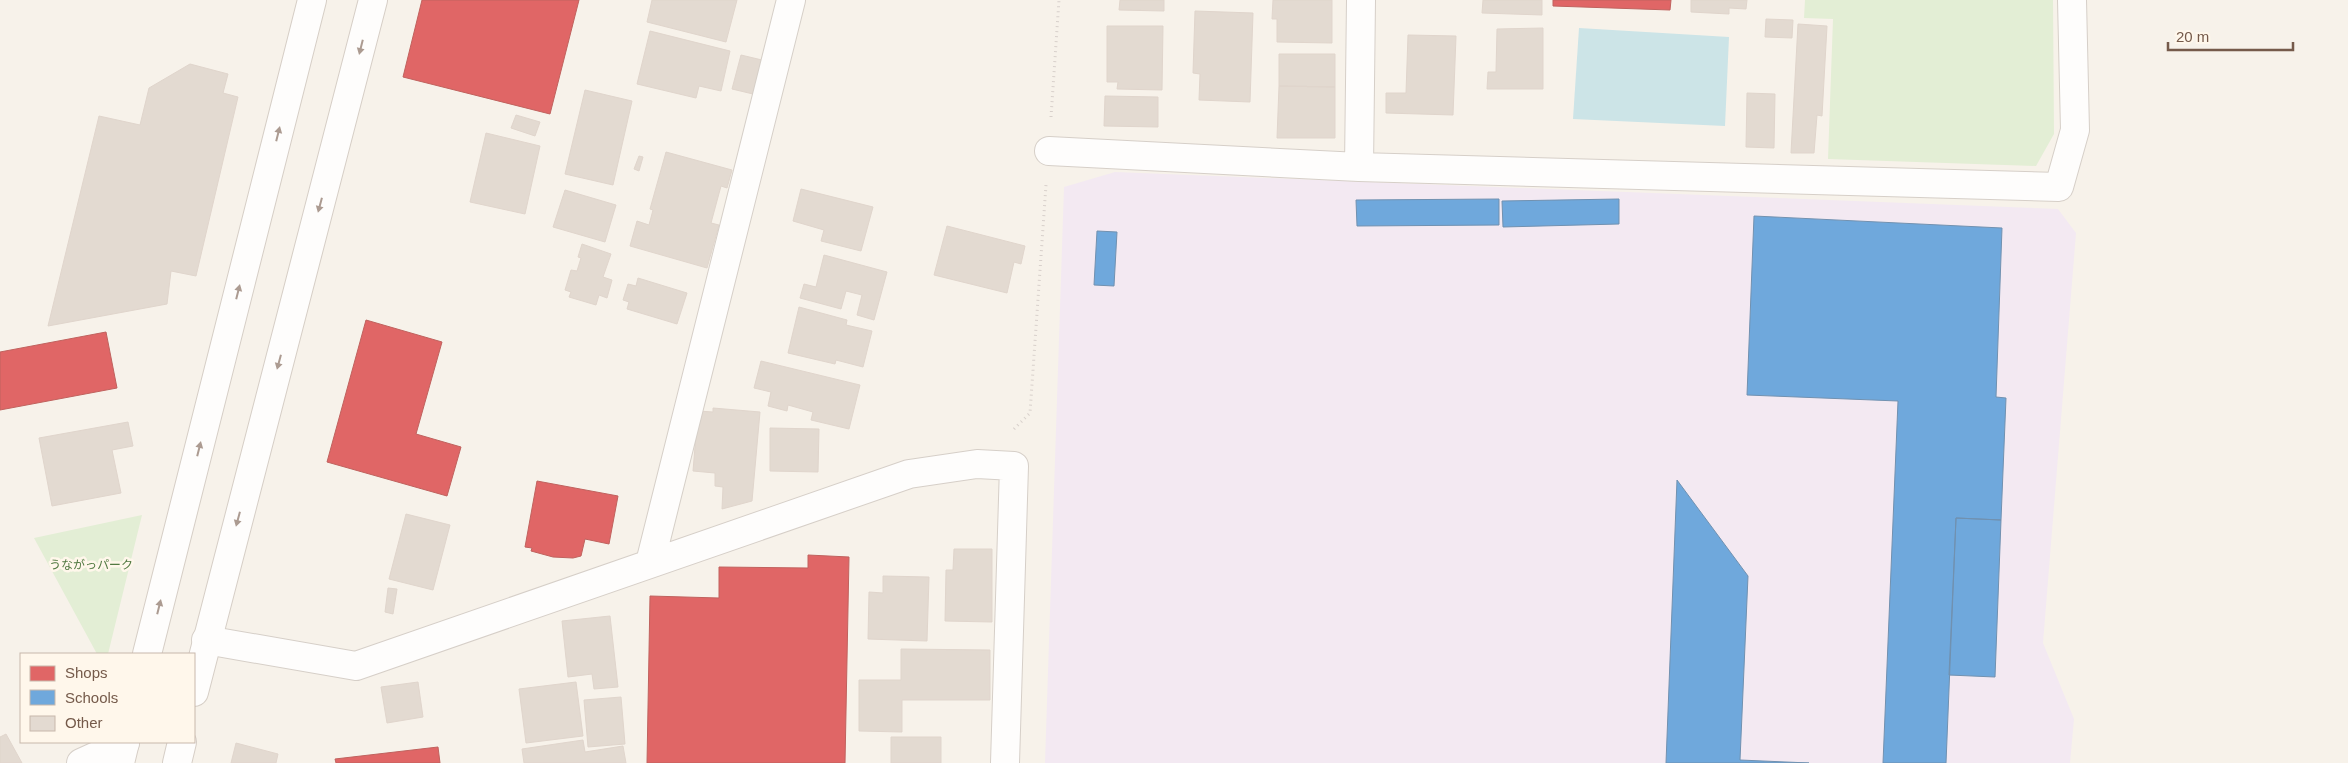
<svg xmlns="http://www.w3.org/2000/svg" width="2348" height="763" font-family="Arial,'Noto Sans JP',sans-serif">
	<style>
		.education { fill: #f3e9f2 }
		.green { fill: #e3eed5 }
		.water { fill: #cce4e7 }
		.shops { fill: #e06666; stroke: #c0625e }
		.schools { fill: #6fa8dc; stroke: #7191b0 }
		.building { fill: #e3dad1; stroke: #e0d5cc }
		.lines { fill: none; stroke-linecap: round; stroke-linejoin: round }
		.street-casing { stroke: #d6cfc8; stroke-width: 30 }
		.secondary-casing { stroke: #d6cec6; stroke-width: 30 }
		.path { stroke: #d8d0cb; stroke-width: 3; stroke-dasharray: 1 4; stroke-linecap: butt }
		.street { stroke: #fefdfc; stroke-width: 28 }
		.secondary { stroke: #fefdfc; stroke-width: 28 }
		.oneway { fill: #ac9b91 }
		.labels { text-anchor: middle; stroke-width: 5; stroke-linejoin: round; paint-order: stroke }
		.park-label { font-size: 12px; fill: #527a42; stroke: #fff7eb }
	</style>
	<rect width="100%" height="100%" fill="#f7f2ea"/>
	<path class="education" d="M1115,172L2058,209L2076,233L2043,643L2074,719L2070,763H1045L1064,187Z"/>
	<path class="green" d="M1805,0H2053L2054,134L2036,166L1828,159L1833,19L1804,18Z
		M142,515L108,654H97L34,538Z"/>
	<path class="water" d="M1579,28L1729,37L1725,126L1573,119Z"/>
	<path class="shops" d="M422,0H579L550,114L403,77Z
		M1553,0H1671L1670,10L1553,6Z
		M366,320L442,342L416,434L461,447L447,496L327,462Z
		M106,332L117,388L0,410V352Z
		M537,481L618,496L609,544L585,539L581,556L573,558L553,557L531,551L532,548L525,547Z
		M808,555L849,557L845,763H647L650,596L719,598V567L808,568Z
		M438,747L440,763H336L335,759Z"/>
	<path class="schools" d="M1499,199V225L1357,226L1356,200Z
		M1619,199V224L1503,227L1502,201Z
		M1754,216L2002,228L1996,397L2006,398L2001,520L1956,518L1946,763H1883L1898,401L1747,395Z
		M1097,231L1117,232L1114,286L1094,285Z
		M1677,480L1748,576L1740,760L1809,763H1666Z
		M1956,518L2001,520L1995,677L1949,675Z"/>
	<path class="building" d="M652,0H737L726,42L647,22Z
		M1120,0H1164V11L1119,10Z
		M1273,0H1332V43L1277,42V19H1272Z
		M1483,0H1542V15L1482,13Z
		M1691,0H1747L1746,9L1729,8V14L1691,12Z
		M1195,11L1253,13L1250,102L1199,100L1200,74L1193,73Z
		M1766,19L1793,20L1792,38L1765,37Z
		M1798,24L1827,26L1822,116L1817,115L1814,153H1791Z
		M1107,26H1163L1162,90L1117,89L1118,82H1107Z
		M1543,28V89H1487L1488,72H1496L1497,29Z
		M650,31L730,51L721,91L699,86L696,98L637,84Z
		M1408,35L1456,36L1453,115L1386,113V93H1406Z
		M1279,54H1335V87L1279,86Z
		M741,55L762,60L753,94L732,89Z
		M190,64L228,74L223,93L238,97L196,276L171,271L167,304L48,326L99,116L140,125L149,88Z
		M1279,86L1335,87V138H1277Z
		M585,90L632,101L613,185L565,174Z
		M1747,93L1775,94L1774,148L1746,147Z
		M1105,96L1158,97V127L1104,126Z
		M516,115L540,122L535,136L511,128Z
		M486,133L540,146L525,214L470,202Z
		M666,152L732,170L727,188L721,186L711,223L719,225L707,268L630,246L637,221L649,225L653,210L650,209Z
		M639,156L643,157L639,171L634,169Z
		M801,189L873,207L861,251L821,241L824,230L793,221Z
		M565,190L616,205L605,242L553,227Z
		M947,226L1025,246L1021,264L1014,262L1007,293L934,275Z
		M582,244L611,254L603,277L612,280L607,298L599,295L596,305L569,297L571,292L565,290L571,270L577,271L581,258L578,257Z
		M824,255L887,272L874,320L857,315L862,295L846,291L841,309L800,298L804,284L816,287Z
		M638,278L687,293L677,324L627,309L629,302L623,300L628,284L636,286Z
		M799,307L847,320L846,325L872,331L863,367L836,360L835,364L788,353Z
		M761,361L860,385L849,429L811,420L813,412L788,405L787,411L768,406L771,392L754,388Z
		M713,408L760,412L752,501L722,509L723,487L715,486V473L693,471L698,411L713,412Z
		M128,422L133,446L112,450L121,493L52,506L39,438Z
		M770,428L819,429L818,472L770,471Z
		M406,514L450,525L433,590L389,579Z
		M954,549H992V622L945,621L946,570H953Z
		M883,576L929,577L927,641L868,639L869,592L883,593Z
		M388,588L397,589L393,614L385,612Z
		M610,616L618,687L594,689L592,674L568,677L562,621Z
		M901,649L990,650V700H902V732L859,731V680H901Z
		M418,682L423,717L387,723L381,687Z
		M576,682L583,736L526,743L519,689Z
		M621,697L625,744L588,747L584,700Z
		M6,734L22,763H0V737Z
		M891,737H941V763H891Z
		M583,740L585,752L623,746L626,763H524L522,749Z
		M236,743L278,754L276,763H231Z"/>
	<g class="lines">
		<defs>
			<path id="street" d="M1049,151L1359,167L2059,187L2075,130L2072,0
				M1359,167L1361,0
				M650,563L791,0
				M206,640L356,666L909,474L977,464L1014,466L1005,763
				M81,763L125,743"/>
			<path id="secondary" d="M147,654L312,0
				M194,692L373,0
				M120,763L125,742
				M177,763L182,742"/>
		</defs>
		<use href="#street" class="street-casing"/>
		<use href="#secondary" class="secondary-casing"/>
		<path class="path" d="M1051,117L1059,0
			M1014,429L1030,413L1046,185"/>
		<use href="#street" class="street"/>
		<use href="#secondary" class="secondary"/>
	</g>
	<defs><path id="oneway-solid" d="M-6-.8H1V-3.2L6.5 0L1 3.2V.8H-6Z" transform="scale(1.25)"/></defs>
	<g class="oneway">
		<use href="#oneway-solid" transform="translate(361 47) rotate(104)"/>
		<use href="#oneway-solid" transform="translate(278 134) rotate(-76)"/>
		<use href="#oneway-solid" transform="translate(320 205) rotate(105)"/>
		<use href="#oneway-solid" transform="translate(238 292) rotate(-76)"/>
		<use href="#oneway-solid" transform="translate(279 362) rotate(105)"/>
		<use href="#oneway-solid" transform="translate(199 449) rotate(-76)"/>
		<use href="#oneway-solid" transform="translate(238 519) rotate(105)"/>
		<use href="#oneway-solid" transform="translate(159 607) rotate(-76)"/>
	</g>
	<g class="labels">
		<g class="park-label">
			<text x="91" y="569">うながっパーク</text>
		</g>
	</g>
	<rect x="20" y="653" width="175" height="90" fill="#fff7eb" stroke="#c8b8ab"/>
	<rect x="30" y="666" width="25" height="15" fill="#e06666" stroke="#c8b8ab"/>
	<text x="65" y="678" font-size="15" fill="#755a4a">Shops</text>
	<rect x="30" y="690" width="25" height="15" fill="#6fa8dc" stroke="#c8b8ab"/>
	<text x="65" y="703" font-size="15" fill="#755a4a">Schools</text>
	<rect x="30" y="716" width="25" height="15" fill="#e3dad1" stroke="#c8b8ab"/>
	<text x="65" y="728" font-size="15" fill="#755a4a">Other</text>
	<path d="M2168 42v8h125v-8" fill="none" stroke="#755a4a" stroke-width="2.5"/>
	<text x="2176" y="42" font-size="15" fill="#755a4a" stroke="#fff7eb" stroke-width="4" paint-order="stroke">20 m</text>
</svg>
